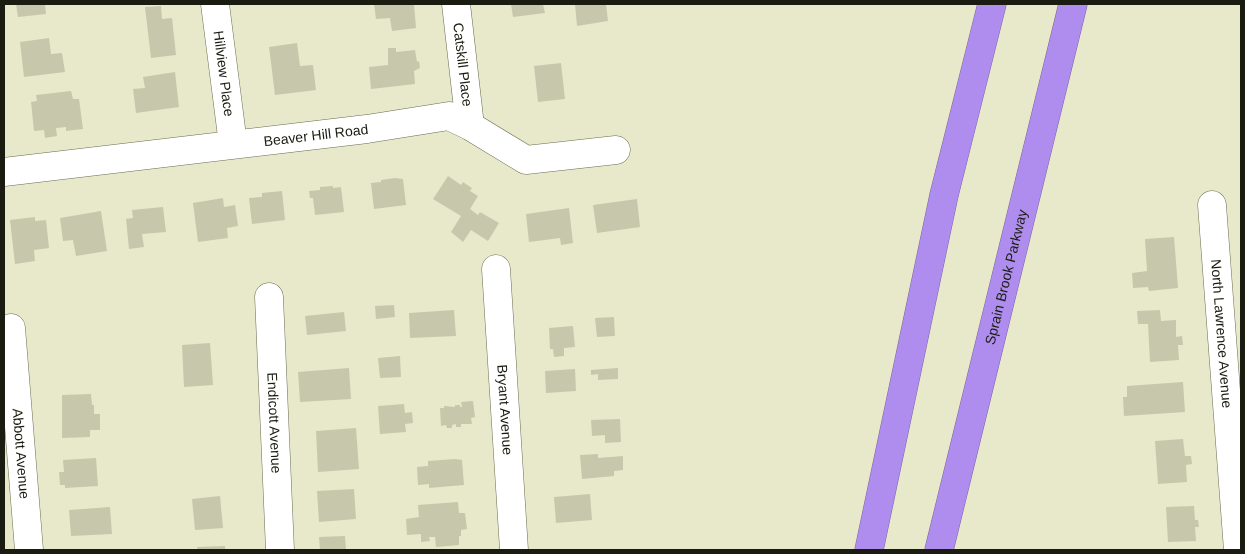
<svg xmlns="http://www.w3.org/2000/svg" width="1245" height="554" font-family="Helvetica,sans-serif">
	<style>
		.building { fill: #c7c8ab }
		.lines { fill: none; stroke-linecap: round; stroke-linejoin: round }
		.minor-casing { stroke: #6b6c51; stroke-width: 29 }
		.highway-casing { stroke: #7b65a1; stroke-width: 29 }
		.minor { stroke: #fff; stroke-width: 28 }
		.highway { stroke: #af8def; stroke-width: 28 }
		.labels { text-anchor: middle; stroke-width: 4; stroke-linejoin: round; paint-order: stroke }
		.street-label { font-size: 14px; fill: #1b1c11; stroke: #e7e9ca }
	</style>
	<rect width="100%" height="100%" fill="#e7e9ca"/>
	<path class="building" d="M16,4H45L46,14L18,17Z
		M374,4H414L416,28L392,31L390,18L376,19Z
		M511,4H543L545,13L513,17Z
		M575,4H606L608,21L577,26Z
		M161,6L162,19L172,18L176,55L151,58L145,7Z
		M49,38L51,54L62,53L65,72L24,77L20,42Z
		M297,43L300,66L313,65L316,90L275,95L269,47Z
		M388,48H396V52L415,50L417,62L419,61L420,68L414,71L415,84L371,89L369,67L388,65Z
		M561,63L565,99L538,102L534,66Z
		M175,72L179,107L136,113L133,89L145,88L143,77Z
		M71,91L73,99H79L83,129L66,131V127L56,128L57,136L45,138L44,130L34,131L31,102L37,101L36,95Z
		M448,176L461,185L463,182L472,188L470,191L478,196L470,209L478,215L480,212L499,223L488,241L471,230L463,242L451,232L461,216L433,199Z
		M395,178L403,179L406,205L374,209L371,183L381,182V180Z
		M333,186V188L341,187L344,212L315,215L313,198H310L309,191L320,190V187Z
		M282,191L285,220L252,224L249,198L262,197V193Z
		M223,198L224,207L235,205L238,226L227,228L228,238L198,242L193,203Z
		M637,199L640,227L597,233L593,205Z
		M163,207L166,232L142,234L144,247L129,249L126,219L133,218L132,210Z
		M569,208L573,243L561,245L560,238L529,242L526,214Z
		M101,211L107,251L76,256L73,240L63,241L60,218Z
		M35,217V221L46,220L49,248L34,250L35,261L15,264L10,220Z
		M1174,237L1178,288L1149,291L1148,287L1133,288L1132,273L1147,271L1145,239Z
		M394,305L395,317L376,319L375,306Z
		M454,310L456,336L410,338L409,313Z
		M1160,310L1161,321L1176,320V337L1182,336L1183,345H1178L1179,360L1150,362L1148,324H1138L1137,311Z
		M344,312L346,331L307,335L305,316Z
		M614,317L615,336L597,337L595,318Z
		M573,326L575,347L564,348V356L554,357L553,349H550L549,328Z
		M210,343L213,385L184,387L182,345Z
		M400,356L401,377L380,378L378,358Z
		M349,368L351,399L300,402L298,372Z
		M618,368V379L598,380V374L591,375V370Z
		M575,369L576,391L546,393L545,371Z
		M1183,382L1185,412L1124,416L1123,397H1127V386Z
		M91,394L92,405H94V414H100V430H90V437L62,438V395Z
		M473,401L475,417L471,418L472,424H461V427H456V424L452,425V428H447L446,425L441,426L440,408H444V406L455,407V405H460V407H462L461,402Z
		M404,404L405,413L412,412L413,423L405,424L406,432L380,434L378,406Z
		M620,419L621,442L605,443V435L592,436L591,420Z
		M356,428L359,469L318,472L316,431Z
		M1183,439L1185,456H1191L1192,464L1186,465L1187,482L1158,484L1155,441Z
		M598,454V458L623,456V470L614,471V476L582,479L580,455Z
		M96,458L98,486L65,488V485H60L59,472H64L63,460Z
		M455,459L462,460L464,485L429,488V484L418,485L417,467L428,466V461Z
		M354,489L356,519L319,522L317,491Z
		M590,494L592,520L556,523L554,497Z
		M220,496L223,528L195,530L192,499Z
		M458,502L459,513H465L467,529L461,530V536H459V545L436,547L435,537H429L430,541L421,542V534L407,535L406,519L419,517L418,505Z
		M1194,506L1195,520H1198L1199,527H1195L1196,541L1168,542L1166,507Z
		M110,507L112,534L71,536L69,510Z
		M345,536L346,550H320L319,537Z
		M225,546V550H198L197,547Z"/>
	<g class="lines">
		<defs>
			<g id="minor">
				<path id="s1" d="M215,4L233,144"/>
				<path id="s2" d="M456,4L470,126"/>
				<path id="s3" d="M4,172L367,129L449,116L470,126L526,160L616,150"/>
				<path id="s4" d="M1212,205L1238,550"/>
				<path id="s5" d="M496,269L514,550"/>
				<path id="s6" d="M269,297L280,550"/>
				<path id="s7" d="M11,328L29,550"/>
			</g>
			<g id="highway">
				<path d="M869,550L944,195L992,4"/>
				<path id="s8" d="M939,550L1073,4"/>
			</g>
		</defs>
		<use href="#minor" class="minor-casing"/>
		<use href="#highway" class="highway-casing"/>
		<use href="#minor" class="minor"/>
		<use href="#highway" class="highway"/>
	</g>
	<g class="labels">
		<g class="street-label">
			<text dy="5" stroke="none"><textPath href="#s2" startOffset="61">Catskill Place</textPath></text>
			<text dy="5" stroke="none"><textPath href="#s1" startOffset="70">Hillview Place</textPath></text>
			<text dy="5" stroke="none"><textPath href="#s3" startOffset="314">Beaver Hill Road</textPath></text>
			<text dy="5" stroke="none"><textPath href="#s8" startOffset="281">Sprain Brook Parkway</textPath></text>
			<text dy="5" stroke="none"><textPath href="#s4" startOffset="129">North Lawrence Avenue</textPath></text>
			<text dy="5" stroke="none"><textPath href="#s5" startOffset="141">Bryant Avenue</textPath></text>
			<text dy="5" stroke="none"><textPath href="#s6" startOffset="126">Endicott Avenue</textPath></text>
			<text dy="5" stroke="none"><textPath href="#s7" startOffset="126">Abbott Avenue</textPath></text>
		</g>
	</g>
	<rect width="1245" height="554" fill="none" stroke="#1b1c11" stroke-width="10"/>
</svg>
